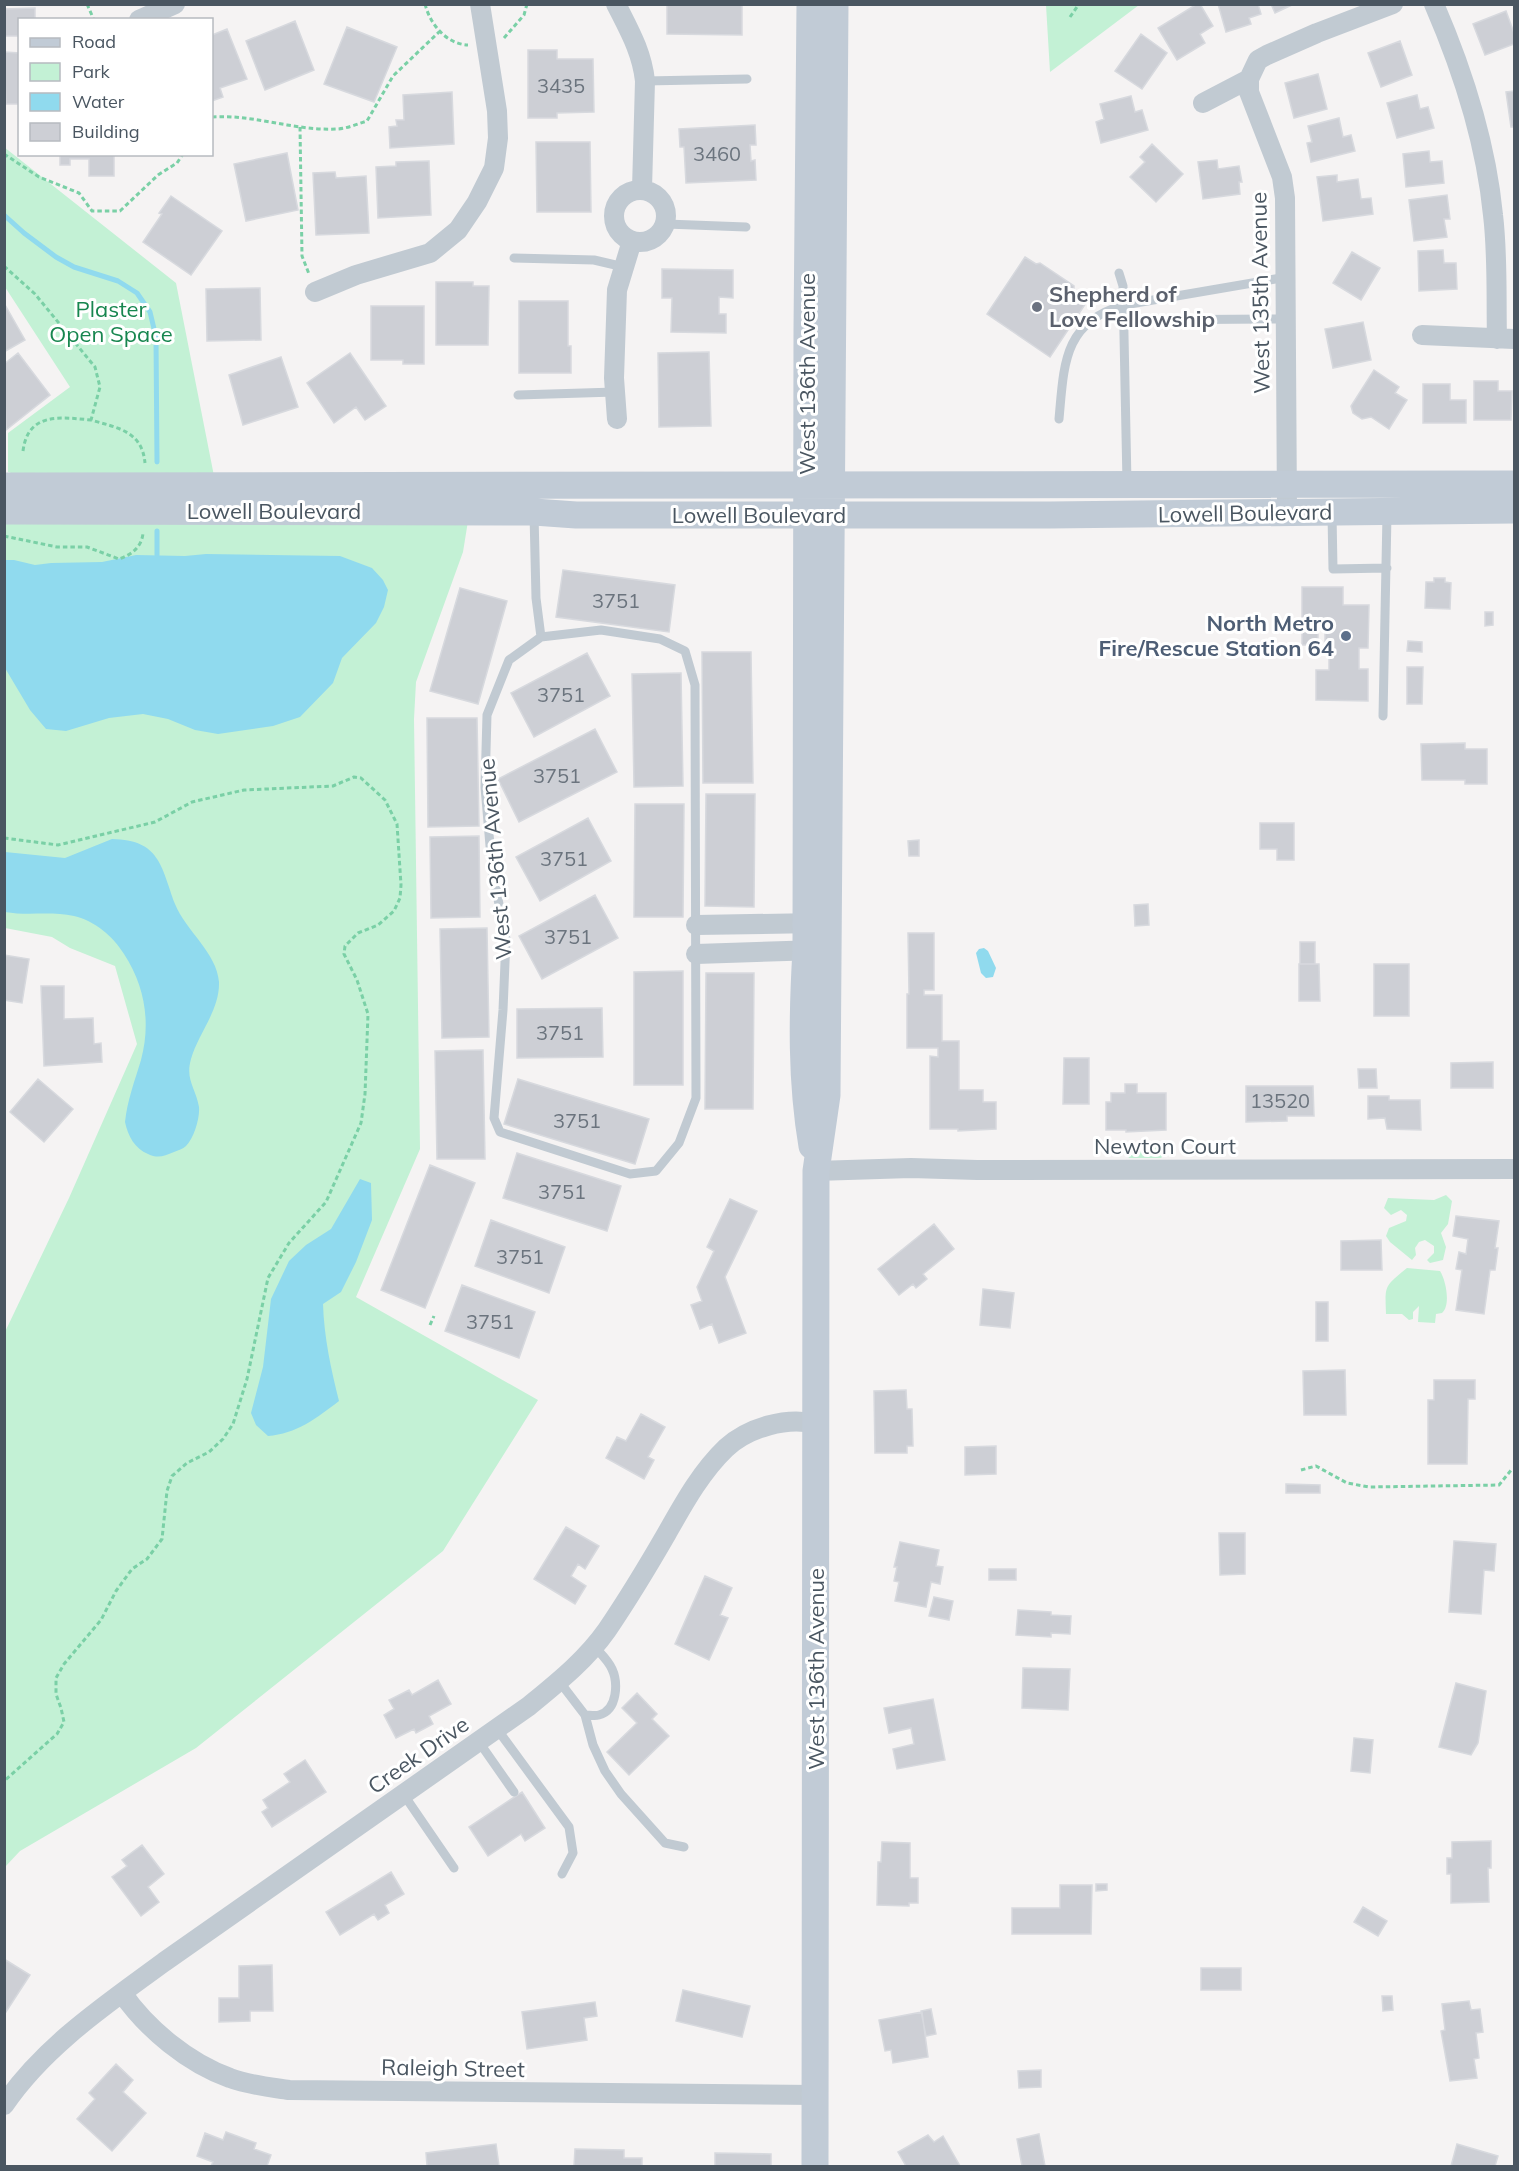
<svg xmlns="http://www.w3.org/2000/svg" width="1519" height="2171" font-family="Mulish,sans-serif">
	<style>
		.green { fill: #c3f1d5 }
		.water { fill: #90daee }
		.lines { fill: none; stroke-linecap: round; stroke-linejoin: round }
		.stream { stroke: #90daee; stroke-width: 5 }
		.building { fill: #cdcfd5; stroke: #d7d9de; stroke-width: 1.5 }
		.path { stroke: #7ad0a6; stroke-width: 3; stroke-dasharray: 4.5 3; stroke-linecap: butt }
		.service { stroke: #c1cad2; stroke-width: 9 }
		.minor { stroke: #c1cad2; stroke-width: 20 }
		.secondary { stroke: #c1cbd6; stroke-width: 27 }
		.worship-dot { fill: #6b7280; stroke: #fff; stroke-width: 2 }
		.service-dot { fill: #5c6f8a; stroke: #fff; stroke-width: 2 }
		.labels { text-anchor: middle; stroke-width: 6; stroke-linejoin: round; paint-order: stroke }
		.number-label { font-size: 20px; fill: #6b747e }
		.street-label { font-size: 22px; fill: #4a5661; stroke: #fff }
		.worship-label { font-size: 22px; font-weight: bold; fill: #5b616d; stroke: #fff; text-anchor: start }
		.park-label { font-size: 22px; fill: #17864f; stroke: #fff }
		.service-label { font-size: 22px; font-weight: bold; fill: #4e5e75; stroke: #fff; text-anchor: end }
	</style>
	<rect width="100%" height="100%" fill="#f5f3f3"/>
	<path class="green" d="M1046,5V4L1139,5L1050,72Z
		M4,147L176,283L214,476L17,475L8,472V433L70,387L5,287Z
		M5,521H468L463,552L416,682L414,719L420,1149L356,1297L538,1400L443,1551L196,1748L20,1851L5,1867L4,1334L69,1198L137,1044L115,966L70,948L52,937L5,928Z
		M1159,1144L1163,1148L1165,1154L1161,1158H1129L1126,1152L1129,1145Z
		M1446,1195L1452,1201L1448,1224L1441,1233L1446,1247L1443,1260L1430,1263L1427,1260L1434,1253V1246L1425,1240L1419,1242L1415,1248L1416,1255L1412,1260L1390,1242L1386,1236L1389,1228L1406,1221L1407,1215L1401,1210L1391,1215L1384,1208L1388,1198L1434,1200Z
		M1407,1268L1440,1271C1446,1280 1451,1306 1442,1313L1436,1314L1435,1323L1418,1322L1419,1306L1413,1312V1319L1409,1320L1402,1314H1386C1385,1285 1384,1287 1407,1268Z"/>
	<path class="water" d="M206,554L340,556L372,568L383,580L388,590L384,607L376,623L342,658L333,683L300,717L273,726L218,734L195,730L168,719L143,714L109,718L66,731L46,729L30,710L5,668V560H14L35,565L51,563L102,562L136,555L185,556Z
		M112,839C160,840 161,866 175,904C186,931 217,953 219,982C220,1010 198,1034 191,1059C185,1080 196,1088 199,1107C200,1118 194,1138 186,1146C183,1149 178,1150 174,1152C164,1156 158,1159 148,1154C135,1149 128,1136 125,1122C127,1101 135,1080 141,1060C151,1023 145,986 124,954C113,936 95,921 74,916C51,911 27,916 5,912V852L65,858Z
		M984,948L988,951L996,968L993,977L986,978L981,973L976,953L979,949Z
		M360,1179L371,1183L372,1220L356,1262L341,1292L323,1304C324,1337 331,1369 339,1401C317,1418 296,1434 268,1436L256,1425L251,1413L263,1367L271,1299L289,1261L306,1245L331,1229Z"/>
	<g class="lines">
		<path class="stream" d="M4,215L24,233L56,257L74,267L118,281L137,293L150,312L156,337L157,462
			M157,531V555"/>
	</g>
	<path class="building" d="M667,4H742V35L667,34Z
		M1197,4H1200L1213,26L1200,34L1205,43L1177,60L1158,28Z
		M1218,4H1258L1261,14L1249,18L1251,24L1226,32Z
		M1271,4H1294L1275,13Z
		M35,8V20H20L18,36H4V9Z
		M1506,11L1514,33V44L1485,55L1473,24Z
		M295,21L314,70L265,90L246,41Z
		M347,27L397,47L374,102L324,84Z
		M227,29L247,79L220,88L223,97L212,101V35Z
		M1141,34L1167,53L1142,89L1115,71Z
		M1400,41L1412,75L1381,87L1368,53Z
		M528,50H557V59H593L594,112L557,113V118H528Z
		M4,52L20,53V104H6Z
		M1318,74L1327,109L1294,118L1285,83Z
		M1514,91V127H1511L1506,92Z
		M452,92L454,144L390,148L389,127L397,126L396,120H404L403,95Z
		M1417,95L1420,109L1428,107L1434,128L1397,138L1387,103Z
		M1131,96L1135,112L1142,110L1148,130L1101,143L1096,122L1104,119L1100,104Z
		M1339,118L1343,137L1351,135L1355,151L1311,162L1307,143L1312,142L1308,126Z
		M755,125L756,145H750L751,161L755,160L756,180L686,183L684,147H680L679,129Z
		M536,142H590L591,212H537Z
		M1152,144L1183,174L1156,202L1130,177L1145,162L1140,157Z
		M1429,151L1430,162L1442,161L1444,183L1406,187L1403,154Z
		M287,153L298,210L246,221L234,164Z
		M60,154H114V176H89V159H70V165H60Z
		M1217,160L1218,169L1239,166L1242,182H1239L1240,194L1203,199L1198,162Z
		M429,161L431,215L378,218L376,167L396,166V162Z
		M335,172L336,178L366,176L369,233L316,235L313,173Z
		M1337,175V182L1358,179L1361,199L1371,198L1373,214L1323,221L1317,177Z
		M1447,195L1450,219H1444L1447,237L1414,241L1409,200Z
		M171,196L222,231L191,275L143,242L162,214L159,213Z
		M1443,250L1444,263H1456L1457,289L1419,291L1418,251Z
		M1352,252L1380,268L1361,300L1333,283Z
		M1025,257L1036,264L1040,263L1074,286V291L1088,300L1050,357L987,314Z
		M662,269L733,270V298L719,297V314H726V333L671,332L672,298H662Z
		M436,282H473V286H489L488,345H436Z
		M260,288L261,340L207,341L206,289Z
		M519,301H568V346H571V373H519Z
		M4,303L25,340L4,352Z
		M371,306H424V364H403V360H371Z
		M1363,322L1371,360L1333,368L1325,329Z
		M709,352L711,426L659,427L658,353Z
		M18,353L50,395L6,430L4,364Z
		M350,353L386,406L365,420L356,407L334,423L307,383Z
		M281,357L298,407L243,425L229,375Z
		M1374,370L1399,387L1395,393L1407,400L1389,429L1371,417L1362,419L1353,413L1351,406Z
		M1474,381H1498V391H1512L1511,420H1474Z
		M1423,384H1450V400H1466V423H1423Z
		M563,570L675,585L669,632L556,617Z
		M1434,578H1445V582L1451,583L1450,609L1425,608L1426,582H1434Z
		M1302,587H1343V605H1369L1368,648H1359V669H1368V701L1316,700V670H1329V645H1325V628H1318V645H1302Z
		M460,588L507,601L478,704L430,691Z
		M1485,612H1493V625L1485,626Z
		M1408,641L1422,642V652L1407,651Z
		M702,652H751L753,783H703Z
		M587,653L610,696L534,737L511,693Z
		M1407,667H1423L1422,704H1407Z
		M681,673L683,786L634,787L632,674Z
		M427,718H477L479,826L428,827Z
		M595,729L617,772L519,822L498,779Z
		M1465,743V749H1487V784H1465V780H1422L1421,744Z
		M706,794H755L754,907L705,906Z
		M635,804H684L683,917H634Z
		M588,818L611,861L540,901L516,857Z
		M1260,823H1294V860H1277V849H1260Z
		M479,836L480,917L431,918L430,837Z
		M919,840V856H909L908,841Z
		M595,895L618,938L542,979L519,936Z
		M1148,904L1149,925L1135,926L1134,905Z
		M487,928L489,1037L442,1038L440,929Z
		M908,933H934V990H924V995H942V1041H959V1090H983V1102H996V1129L958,1131V1129H930V1056L938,1057V1048H907V994H909Z
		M1300,942H1315V964H1300Z
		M4,955L29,959L22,1003L4,1000Z
		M1299,964H1319L1320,1001H1299Z
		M1374,964H1409V1016H1374Z
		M683,971V1085H634V972Z
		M706,973H754L753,1109H705Z
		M41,986H64V1019L93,1018L94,1044L101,1043L102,1062L44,1066Z
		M602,1008L603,1057L517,1058V1009Z
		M483,1050L485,1159H437L435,1051Z
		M1064,1058H1089V1104H1063Z
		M1493,1062V1088H1451V1063Z
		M1358,1069H1376L1377,1088H1359Z
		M38,1079L73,1109L44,1142L10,1112Z
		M518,1079L649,1119L635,1164L504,1124Z
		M1125,1084H1137V1093H1166V1130L1126,1132V1130H1106V1102H1111V1093H1125Z
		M1246,1086H1313L1314,1116H1287V1121L1246,1122Z
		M1368,1096H1389V1100H1420L1421,1130L1387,1129L1385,1118L1368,1119Z
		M517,1153L621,1186L607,1231L503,1198Z
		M430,1165L475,1183L425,1308L381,1290Z
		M730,1199L757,1211L725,1277L746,1333L719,1343L712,1324L700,1329L691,1305L702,1301L697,1287L714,1251L707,1247Z
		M1456,1216L1499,1221L1495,1248H1498L1495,1270H1490L1484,1314L1456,1310L1462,1270L1456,1269L1459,1252L1466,1254L1468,1239L1453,1236Z
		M491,1220L565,1247L549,1293L475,1266Z
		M934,1224L954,1249L923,1274L927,1279L916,1288L913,1284L899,1295L878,1269Z
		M1381,1240L1382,1270H1341V1241Z
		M462,1285L535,1312L519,1358L445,1331Z
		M983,1289L1014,1293L1010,1328L980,1325Z
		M1316,1302H1328V1341H1316Z
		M1345,1370L1346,1415H1304L1303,1371Z
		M1434,1380H1475V1399H1468L1467,1464H1428V1400H1434Z
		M906,1390L907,1409H912L913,1446H907V1453H875L874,1391Z
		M641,1414L665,1427L648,1457L654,1460L644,1479L606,1458L617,1437L626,1441Z
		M996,1446V1474L965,1475V1447Z
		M1286,1484L1320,1485V1493H1286Z
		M566,1527L599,1546L585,1569L578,1564L571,1576L586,1586L575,1604L534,1579Z
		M1219,1533H1245V1574L1220,1575Z
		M1454,1541L1496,1544L1494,1571L1484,1570L1481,1614L1449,1612Z
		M900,1542L939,1550L936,1566L943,1567L940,1584L931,1582L926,1607L895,1601L899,1582L894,1581L897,1567H894Z
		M989,1569H1016V1580H989Z
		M705,1576L732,1588L720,1615L728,1618L709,1660L675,1644Z
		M934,1597L953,1601L949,1620L929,1616Z
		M1018,1610L1051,1612V1615L1071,1616L1070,1634L1051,1633V1637L1016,1635Z
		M1023,1668L1070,1669L1068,1710L1022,1708Z
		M438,1680L451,1704L429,1716L433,1724L416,1733L414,1729L396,1738L384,1715L394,1709L389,1700L409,1690L412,1695Z
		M1456,1683L1486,1691L1478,1743L1471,1755L1439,1747Z
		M637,1693L657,1714L652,1719L669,1736L629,1775L607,1752L637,1723L622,1708Z
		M933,1699L945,1760L897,1769L893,1749L914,1744L911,1728L889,1733L884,1708Z
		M1354,1738L1373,1740L1370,1773L1351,1771Z
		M305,1760L326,1792L272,1827L262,1812L268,1808L263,1800L290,1782L284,1774Z
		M522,1792L545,1828L525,1841L521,1834L488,1856L469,1827Z
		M1491,1841V1868H1488L1489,1902L1451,1903V1874H1447V1858H1452V1842Z
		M882,1842L910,1843V1878H918V1903H909V1906L877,1905L878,1862H881Z
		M142,1845L164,1874L148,1887L159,1902L141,1916L112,1877L127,1866L122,1860Z
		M391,1872L404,1894L385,1905L389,1913L378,1920L374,1914L340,1935L326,1912Z
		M1096,1884H1107V1890L1096,1891Z
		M1060,1885H1092L1091,1934H1012V1908H1060Z
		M1363,1907L1387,1921L1378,1936L1354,1922Z
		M4,1959L30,1975L4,2015Z
		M272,1965L273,2011H250V2021L219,2022V1998H239V1966Z
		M1201,1968H1241V1990H1201Z
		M683,1990L750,2006L742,2037L676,2021Z
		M1382,1996H1392L1393,2010L1383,2011Z
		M1469,2001L1471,2010L1480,2009L1483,2032L1476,2033L1479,2058L1474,2059L1477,2078L1450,2081L1441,2031L1445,2030L1442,2004Z
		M595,2002L597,2016L584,2018L587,2040L527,2049L522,2012Z
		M931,2009L936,2034L926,2036L921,2011Z
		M922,2012L928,2057L893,2063L891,2050L885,2051L879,2020Z
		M116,2064L133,2080L123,2092L146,2113L112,2151L77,2119L95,2099L89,2093Z
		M1041,2070V2087L1019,2088L1018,2071Z
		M226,2132L256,2143L254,2149L271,2155L267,2166H211L213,2162L197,2156L205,2133L223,2140Z
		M1039,2134L1045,2166H1022L1017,2139Z
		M928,2135L934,2142L943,2136L960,2166H906L898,2152Z
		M496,2144L499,2166H427L426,2153Z
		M1457,2144L1498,2156L1495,2166H1451Z
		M575,2149L624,2150V2158H642V2166H574Z
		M715,2153L771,2154V2166H715Z"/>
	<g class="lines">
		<path class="path" d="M87,4L94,20
			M425,4C430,24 446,44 468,45
			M1070,17L1079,4
			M504,38L524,15L527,4
			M212,117C253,114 294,131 336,129C346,129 357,124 367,121L393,76L439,32
			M300,127L302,256L309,274
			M4,154L39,177L79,193L92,211H120L158,175L177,163L183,154
			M4,266L35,294L95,367L100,387L91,420C118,428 142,431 145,463
			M23,451C28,412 60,417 91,420
			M4,536L57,547H87L119,559C131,555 142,547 143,533
			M4,838L58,845L155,822L192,802L244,790L333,786L354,777L361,778L385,800L397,824L401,885L400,898L394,911L378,925L358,933L345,946L344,954L357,980L368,1014L365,1094L361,1123L326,1202L289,1243L268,1278L247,1379L233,1424L223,1439L209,1452L187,1463L172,1476L167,1491L162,1539L147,1559L132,1569L116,1591L101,1620L64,1664L56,1678V1694L61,1708L64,1722L57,1734L4,1781
			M430,1325L434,1316
			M1301,1470L1316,1466L1347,1483L1369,1487L1499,1485L1512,1469"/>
		<path class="service" d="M645,81L747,79
			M666,224L746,227
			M514,258L594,260L624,267
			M1119,273L1123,286L1127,483
			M1124,320L1286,319
			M518,395L615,392
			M1059,419C1064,365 1063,322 1124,305L1287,277
			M534,514L536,598L541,637
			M1332,514L1333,569L1387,568
			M601,630L660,639L685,651L695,685L696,1098L679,1143L656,1171L630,1174L500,1132L494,1118L503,1010L506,939L492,869L485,787L487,715L509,660L541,637Z
			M1383,716L1387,514
			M559,1681L585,1715L593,1745L605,1771L621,1794L665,1843L684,1847
			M585,1715C589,1715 595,1716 599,1715C618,1710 618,1682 612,1669C608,1660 600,1653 594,1646
			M497,1729L569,1827L573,1853L562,1874
			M479,1742L514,1792
			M404,1795L454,1868"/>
		<path class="minor" d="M616,4C629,30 642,52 645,81L642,189
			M1434,4C1463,71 1486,143 1493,215C1498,256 1496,298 1497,339
			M139,20L175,4
			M1249,79V92L1282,177L1285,198L1287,513
			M1203,103L1249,79L1258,60L1267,55L1317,33L1393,4
			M614 216a26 26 0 1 1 52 0a26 26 0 1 1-52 0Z
			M315,292L356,275L430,253L458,230L477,202L494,168L498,138L497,111L480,4
			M1422,335L1514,339
			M617,419L614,378L617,290L632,241
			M696,925L817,923
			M696,954L819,950
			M816,1171L911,1168L977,1170L1514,1169
			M122,1993C147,2029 188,2063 230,2078C248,2085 269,2087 289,2090L815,2095
			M4,2105C45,2045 107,2004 164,1962L529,1706C557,1683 586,1660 607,1630C628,1599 648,1566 667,1533C684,1503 701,1472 726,1448C748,1428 787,1416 816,1424"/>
		<path class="secondary" d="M810,4L807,330L806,950C802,1016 801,1081 812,1146
			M4,486L1514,484
			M4,511L534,512L576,515H1050L1514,510
			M815,2166L816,1171L827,1095L835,4"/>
	</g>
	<circle class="worship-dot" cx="1037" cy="307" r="6"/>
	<circle class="service-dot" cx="1346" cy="636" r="6"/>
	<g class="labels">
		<g class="number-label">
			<text x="561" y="93">3435</text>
			<text x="717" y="161">3460</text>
			<text x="616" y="608">3751</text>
			<text x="561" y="702">3751</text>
			<text x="557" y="783">3751</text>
			<text x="564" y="866">3751</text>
			<text x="568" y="944">3751</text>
			<text x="560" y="1040">3751</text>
			<text x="1280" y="1108">13520</text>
			<text x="577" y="1128">3751</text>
			<text x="562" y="1199">3751</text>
			<text x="520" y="1264">3751</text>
			<text x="490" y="1329">3751</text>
		</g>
		<g class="street-label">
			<text transform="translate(1260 293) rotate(-91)" y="8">West 135th Avenue</text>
			<text transform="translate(807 374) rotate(-90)" y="8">West 136th Avenue</text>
			<text x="274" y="519">Lowell Boulevard</text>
			<text transform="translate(1245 513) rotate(-1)" y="8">Lowell Boulevard</text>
			<text x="759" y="523">Lowell Boulevard</text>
			<text transform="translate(495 859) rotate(-95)" y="8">West 136th Avenue</text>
			<text x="1165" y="1154">Newton Court</text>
			<text transform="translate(816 1669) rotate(-90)" y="8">West 136th Avenue</text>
			<text transform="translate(418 1755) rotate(-35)" y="8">Creek Drive</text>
			<text transform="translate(453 2068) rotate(1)" y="8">Raleigh Street</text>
		</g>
		<g class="worship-label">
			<text x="1049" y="302">Shepherd of<tspan x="1049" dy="25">Love Fellowship</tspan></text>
		</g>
		<g class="park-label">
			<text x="111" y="317">Plaster<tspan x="111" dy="25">Open Space</tspan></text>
		</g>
		<g class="service-label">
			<text x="1334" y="631">North Metro<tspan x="1334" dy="25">Fire/Rescue Station 64</tspan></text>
		</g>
	</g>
	<rect width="1519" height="2171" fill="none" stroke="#4a5661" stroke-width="12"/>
	<rect x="18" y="18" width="195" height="138" fill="#ffffff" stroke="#b7bbc0" stroke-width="1.5"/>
	<rect x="30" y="38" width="30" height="9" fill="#c1cbd6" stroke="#b7bbc0" stroke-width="1.5"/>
	<text x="72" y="48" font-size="18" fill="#4a5661">Road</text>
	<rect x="30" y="63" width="30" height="18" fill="#c3f1d5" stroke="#b7bbc0" stroke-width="1.5"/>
	<text x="72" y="78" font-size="18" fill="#4a5661">Park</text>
	<rect x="30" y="93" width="30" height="18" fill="#90daee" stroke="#b7bbc0" stroke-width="1.5"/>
	<text x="72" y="108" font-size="18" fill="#4a5661">Water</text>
	<rect x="30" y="123" width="30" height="18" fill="#cdcfd5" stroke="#b7bbc0" stroke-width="1.5"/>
	<text x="72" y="138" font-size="18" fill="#4a5661">Building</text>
</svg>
